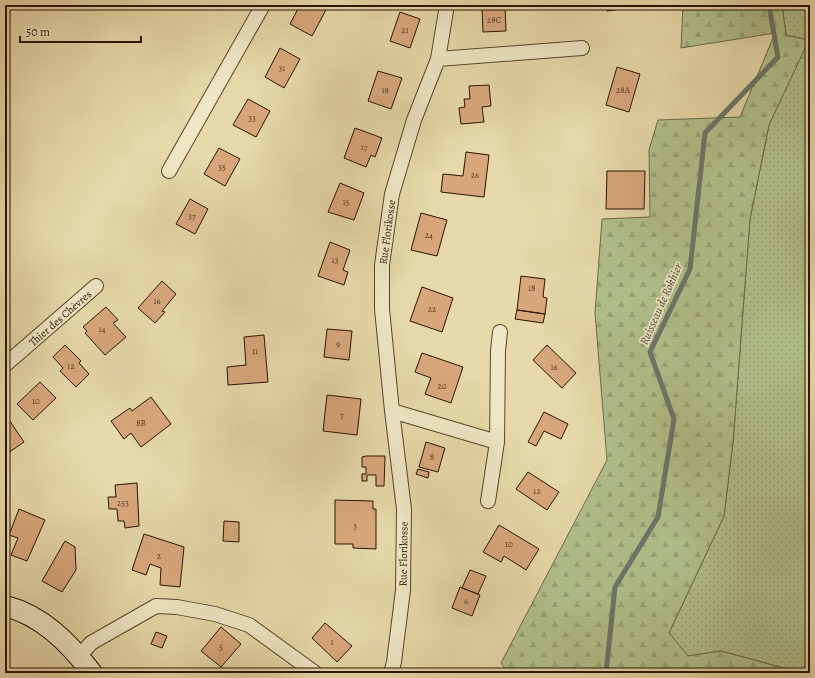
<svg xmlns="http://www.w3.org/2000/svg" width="815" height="678" font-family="Alegreya,serif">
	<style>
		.grass { fill: url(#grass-dots); stroke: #6c6a46 }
		.forest { fill: url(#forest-firs); stroke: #6c6a46 }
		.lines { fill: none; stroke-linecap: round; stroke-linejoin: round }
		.stream { stroke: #6b766a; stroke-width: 5 }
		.building { fill: #d7a77b; stroke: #281301 }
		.street-casing { stroke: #58442b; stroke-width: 16 }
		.secondary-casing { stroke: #281301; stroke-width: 22 }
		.street { stroke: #efe6c6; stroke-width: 14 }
		.secondary { stroke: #efe6c6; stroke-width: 20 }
		.labels { text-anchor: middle; stroke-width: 3.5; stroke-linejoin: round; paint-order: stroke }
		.number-label { font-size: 9px; fill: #543820 }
		.street-label { font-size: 11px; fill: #281301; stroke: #efe6c6 }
		.water-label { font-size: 12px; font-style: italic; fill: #4f4d3e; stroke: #efe6c6 }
	</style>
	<defs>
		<pattern id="grass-dots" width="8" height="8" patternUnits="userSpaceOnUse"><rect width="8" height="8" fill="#b0c08b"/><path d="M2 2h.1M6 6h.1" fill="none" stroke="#97a476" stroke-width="1.8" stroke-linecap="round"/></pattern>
		<pattern id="forest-firs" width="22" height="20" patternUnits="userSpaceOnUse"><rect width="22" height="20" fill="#b0c08b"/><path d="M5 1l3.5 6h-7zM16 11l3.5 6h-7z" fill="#97a476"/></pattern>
	</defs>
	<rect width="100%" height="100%" fill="#e6d8a8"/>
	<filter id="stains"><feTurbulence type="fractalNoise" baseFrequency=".005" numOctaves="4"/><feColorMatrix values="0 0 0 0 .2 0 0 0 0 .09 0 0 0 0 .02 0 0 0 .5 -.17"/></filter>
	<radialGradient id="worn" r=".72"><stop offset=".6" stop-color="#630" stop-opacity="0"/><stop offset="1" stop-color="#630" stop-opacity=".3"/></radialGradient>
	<path class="grass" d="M782,5H810V673H802L721,651L688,656L669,633L724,516L733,442L750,219L769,125L808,40L786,35Z"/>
	<path class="forest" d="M683,5H782L786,35L809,40L769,125L750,219L733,442L724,516L669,633L688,656L721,651L802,673H508L501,663L607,460L595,313L602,219L650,217L649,150L658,120L740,117L775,33L681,48Z"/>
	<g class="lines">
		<path class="stream" d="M606,673L615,587L658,517L674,419L650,352L690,269L705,133L778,57L769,5
			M713,673L727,671L735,673"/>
	</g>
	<path class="building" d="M300,5H322L327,8L312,36L290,24Z
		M475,5H505L506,31L483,32L482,9H476Z
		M606,5H627L628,8L607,11Z
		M400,12L420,19L410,48L390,41Z
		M280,48L300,59L284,88L265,77Z
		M617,67L640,74L629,112L606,105Z
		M378,71L402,78L391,109L368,101Z
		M489,85L491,106L482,107L484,122L461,124L459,108L465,107L464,99H470L469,86Z
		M248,99L270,111L256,137L233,125Z
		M355,128L382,138L375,157L371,155L366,167L344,158Z
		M219,148L240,159L225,186L204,174Z
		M466,152L489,155L484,197L441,192L443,174L463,176Z
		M607,171H645L644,209H606Z
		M340,183L364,193L354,220L328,212Z
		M190,199L208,209L195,234L176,224Z
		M421,213L447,220L437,256L411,250Z
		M330,242L350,250L343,270L348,272L344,285L318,276Z
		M521,276L545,279L543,297L547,298L545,314L517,310Z
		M162,281L176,294L162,311L165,312L155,323L138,308Z
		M422,287L453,298L442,332L410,321Z
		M106,307L118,320L113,323L126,337L105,355L85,333L87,331L83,327Z
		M517,310L545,314L543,323L515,319Z
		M327,329L352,331L349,360L324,357Z
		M264,335L268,382L228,385L227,367L246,365L244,337Z
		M65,345L81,361L79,363L89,374L76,387L60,371L63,368L53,357Z
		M547,345L576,373L562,388L533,360Z
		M422,353L463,367L451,403L425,394L431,378L415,372Z
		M40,382L56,398L33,420L17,404Z
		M327,395L361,399L357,435L323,431Z
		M151,397L171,424L141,447L131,433L124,439L111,421L130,408L132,411Z
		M544,412L568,424L561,439L544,431L536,446L528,442Z
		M5,414L24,442L5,455Z
		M426,442L445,448L438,472L419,467Z
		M366,456H385L384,486H376V475H367V481H362V474H366V467H362V457Z
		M418,469L429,472L428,478L416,474Z
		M528,472L559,492L547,510L516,489Z
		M137,483L139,526L125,528L124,521H118L117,509H109L108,497H116L115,485Z
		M335,500L373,501V509H376V549L353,548V544H335Z
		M19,509L45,520L27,561L11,555L18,538L9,535Z
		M224,521L239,522V542L223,541Z
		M499,525L539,549L526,570L504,556L501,562L483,552Z
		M144,534L184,547L180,587L160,585L161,568L150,564L146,575L132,570Z
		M65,541L75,547L76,570L62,592L42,581Z
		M470,570L486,576L478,594L462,588Z
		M460,587L480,595L472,616L452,608Z
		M325,623L352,646L337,662L312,638Z
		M221,627L241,644L221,667L201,651Z
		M156,632L167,636L162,648L151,644Z"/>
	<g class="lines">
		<defs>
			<path id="street" d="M438,59L582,48
				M169,171L263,5
				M5,365L96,286
				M392,411L497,442
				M488,501L497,442L498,351L500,332
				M79,657L91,643L156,606L177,607L215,614L249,625L315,673
				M391,673L394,662L403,590L404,509L392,411L382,309V265L392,194L414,120L438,59L446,11L445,5"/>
			<path id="secondary" d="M5,606C42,615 70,644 92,673"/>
		</defs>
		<use href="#street" class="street-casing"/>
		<use href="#secondary" class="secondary-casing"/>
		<use href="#street" class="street"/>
		<use href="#secondary" class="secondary"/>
	</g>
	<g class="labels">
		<g class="number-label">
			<text x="494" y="23">28C</text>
			<text x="405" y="33">21</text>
			<text x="282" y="71">31</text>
			<text x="385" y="93">19</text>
			<text x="623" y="93">28A</text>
			<text x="252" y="121">33</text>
			<text x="364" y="150">17</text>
			<text x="222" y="170">35</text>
			<text x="475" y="178">26</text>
			<text x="346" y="205">15</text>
			<text x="192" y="219">37</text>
			<text x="429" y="238">24</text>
			<text x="335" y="263">13</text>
			<text x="532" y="291">18</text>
			<text x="157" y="304">16</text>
			<text x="432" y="312">22</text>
			<text x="102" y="332">14</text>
			<text x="338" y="347">9</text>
			<text x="255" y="354">11</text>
			<text x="71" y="369">12</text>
			<text x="554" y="370">16</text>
			<text x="442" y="389">20</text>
			<text x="36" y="404">10</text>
			<text x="342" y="418">7</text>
			<text x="141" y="426">8B</text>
			<text x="432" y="460">8</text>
			<text x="537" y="494">12</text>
			<text x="123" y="506">253</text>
			<text x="355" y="529">3</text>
			<text x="509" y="547">10</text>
			<text x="159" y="559">2</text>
			<text x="466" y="604">6</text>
			<text x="332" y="645">1</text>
			<text x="221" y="650">5</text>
		</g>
		<g class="street-label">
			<text transform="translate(387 232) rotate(-82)" y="4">Rue Florikosse</text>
			<text transform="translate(60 318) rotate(-41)" y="4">Thier des Chèvres</text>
			<text transform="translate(403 554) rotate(-89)" y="4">Rue Florikosse</text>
		</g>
		<g class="water-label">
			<text transform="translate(661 304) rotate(-66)" y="4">Ruisseau de Rokhier</text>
		</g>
	</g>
	<rect width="815" height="678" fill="none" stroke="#e6d8a8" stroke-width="20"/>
	<rect x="6" y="6" width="803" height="666" fill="none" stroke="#281301" stroke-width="2"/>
	<rect x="10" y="10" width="795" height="658" fill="none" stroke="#281301"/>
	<path d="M20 36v6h121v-6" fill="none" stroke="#281301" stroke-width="2"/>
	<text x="26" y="36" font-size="12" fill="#281301" stroke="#efe6c6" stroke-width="3" paint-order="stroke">50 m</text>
	<rect width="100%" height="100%" filter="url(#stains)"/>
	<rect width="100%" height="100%" fill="url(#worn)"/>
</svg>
